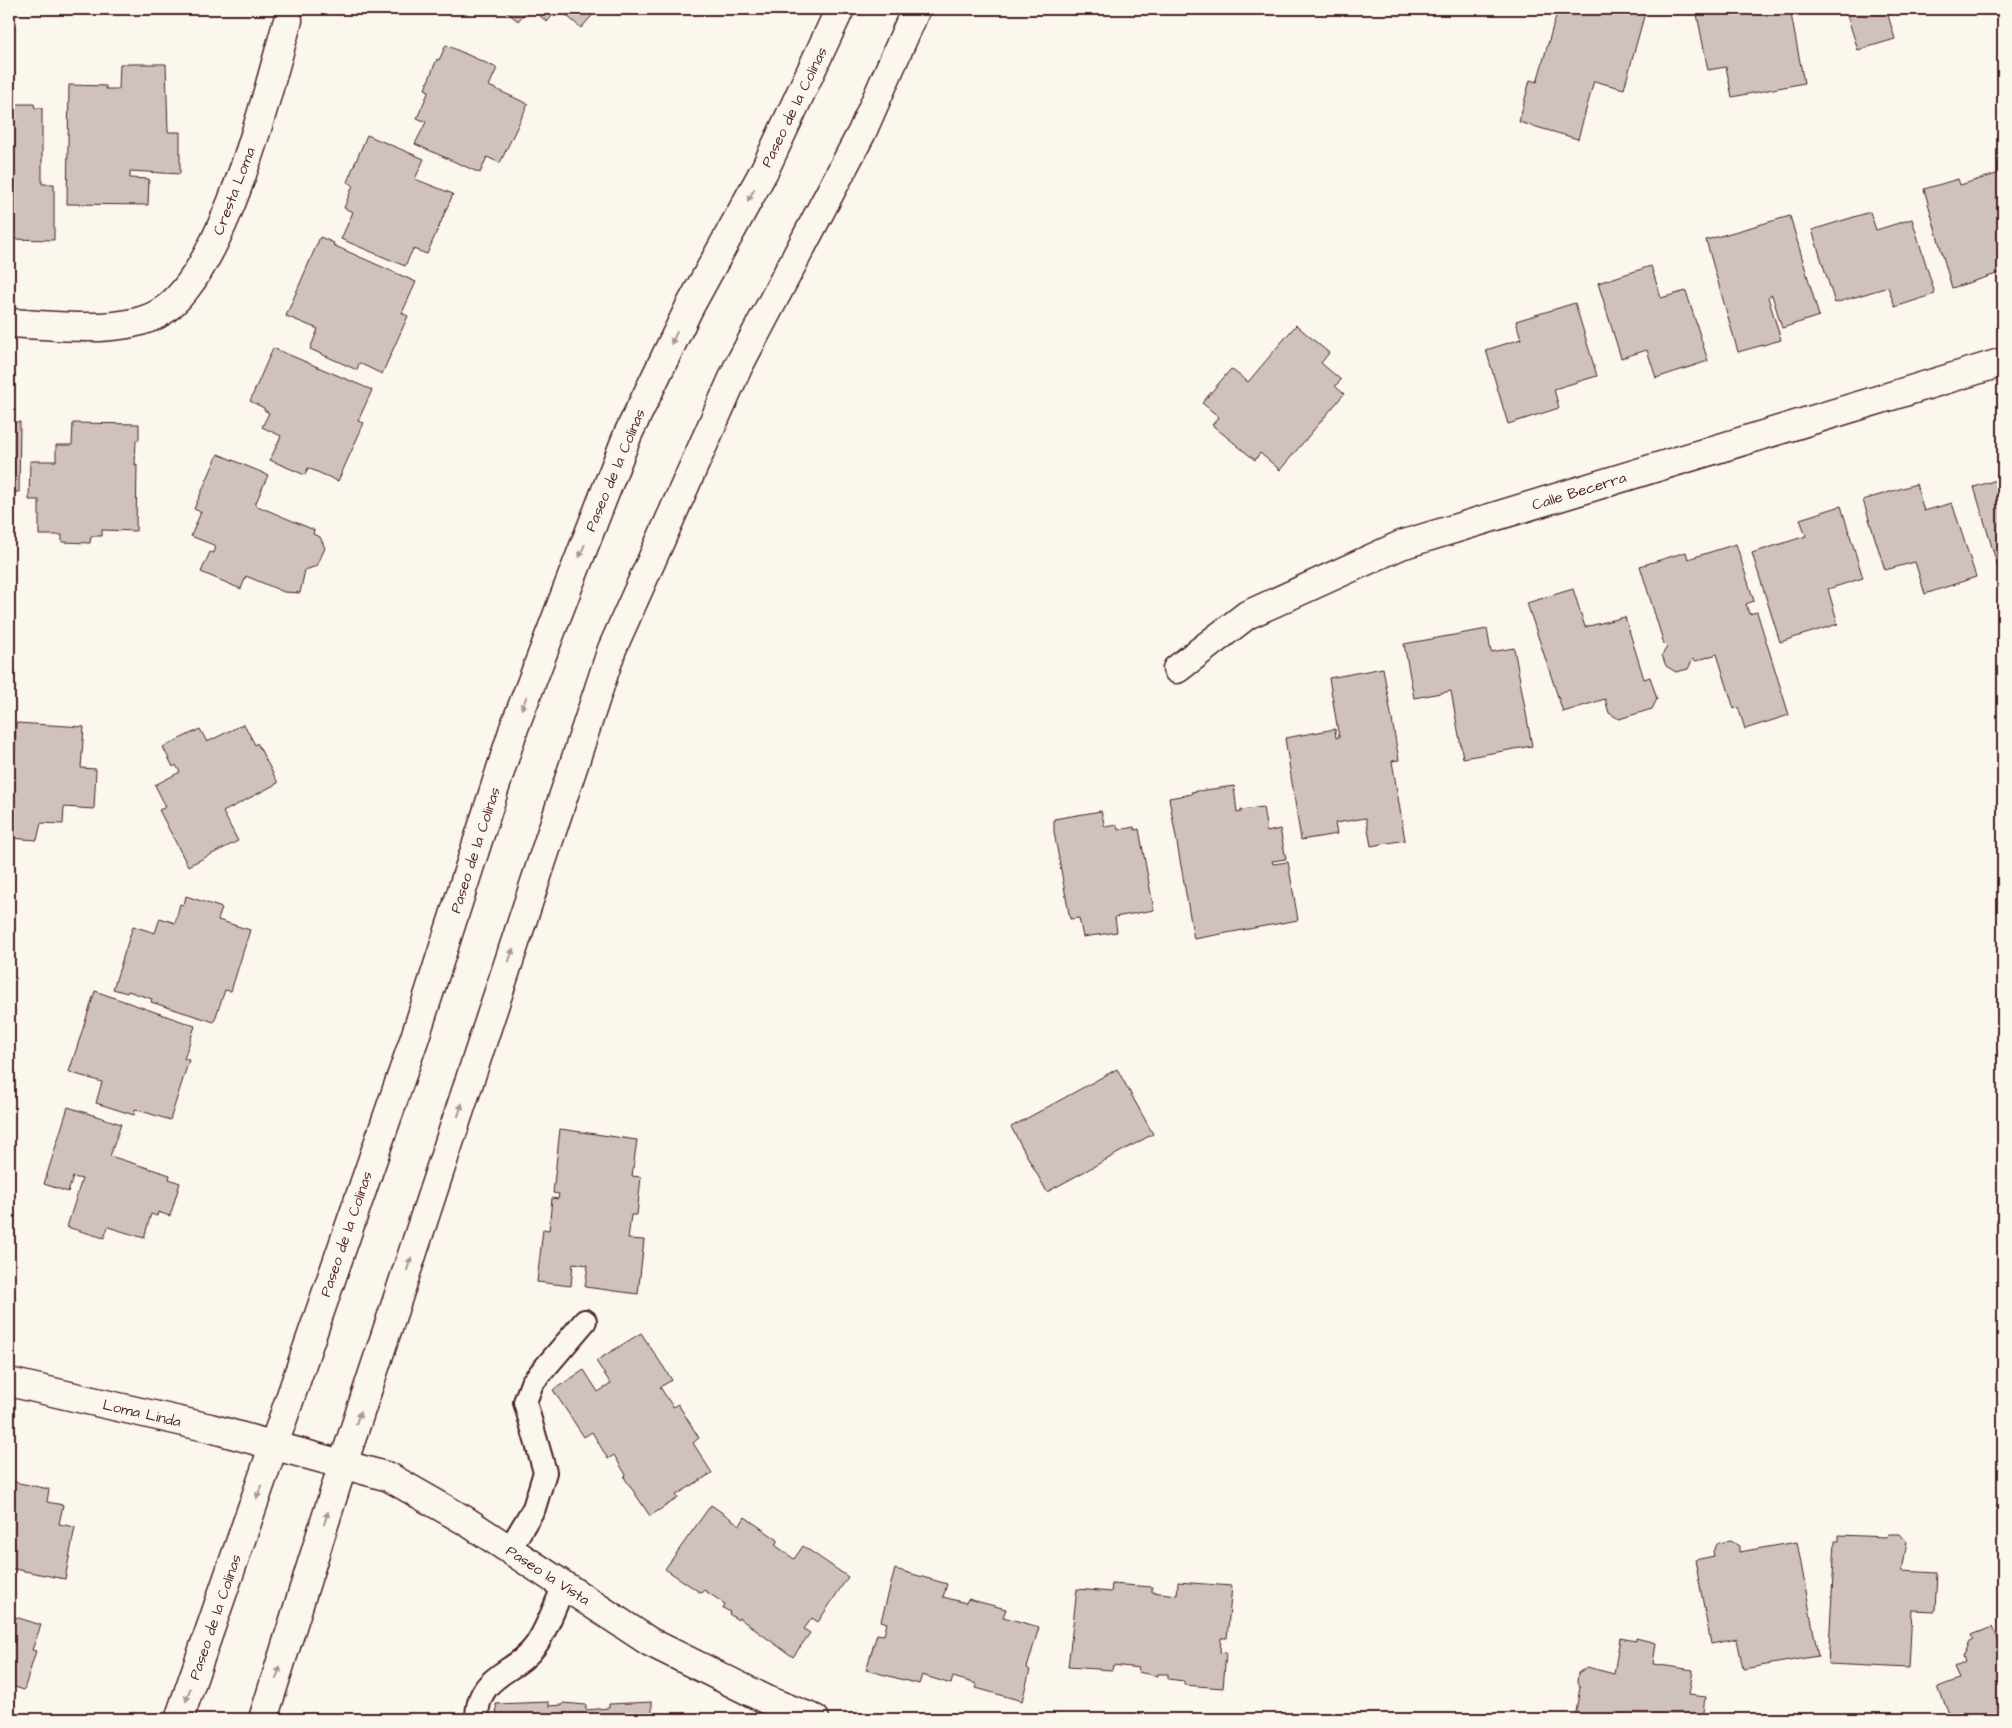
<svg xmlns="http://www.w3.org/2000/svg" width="2012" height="1728" font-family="'Architects Daughter',sans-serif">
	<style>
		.building { fill: #cfc2bc; stroke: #4a1f2b }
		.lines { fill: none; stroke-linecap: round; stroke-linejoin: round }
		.service-casing { stroke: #4a1f2b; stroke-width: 26 }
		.minor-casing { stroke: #4a1f2b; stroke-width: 31 }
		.secondary-casing { stroke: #4a1f2b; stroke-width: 31 }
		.service { stroke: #fbf7ec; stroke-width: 22 }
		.minor { stroke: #fbf7ec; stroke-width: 28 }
		.secondary { stroke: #fbf7ec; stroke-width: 28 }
		.oneway { fill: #ab9695 }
		.labels { text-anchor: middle; stroke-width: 5; stroke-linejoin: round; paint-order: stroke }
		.street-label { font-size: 15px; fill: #4a1f2b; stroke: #fbf7ec }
	</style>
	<rect width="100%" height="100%" fill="#fbf7ec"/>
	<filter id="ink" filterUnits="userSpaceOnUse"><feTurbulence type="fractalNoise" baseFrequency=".02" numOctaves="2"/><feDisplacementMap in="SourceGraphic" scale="10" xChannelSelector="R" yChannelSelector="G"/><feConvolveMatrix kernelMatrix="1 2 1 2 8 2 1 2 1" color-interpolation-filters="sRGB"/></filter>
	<g filter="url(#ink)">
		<path class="building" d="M503,9H528L518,21Z
			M532,9H558L547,22Z
			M559,9H598L581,28Z
			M1558,9H1646L1624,89L1594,81L1578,139L1519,122L1530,80L1537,82Z
			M1696,9H1790L1804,83L1732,97L1726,67L1708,70Z
			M1845,9H1907L1888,15L1895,39L1858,50Z
			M446,45L497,68L489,86L528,104L500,163L487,157L480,173L415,144L426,122L417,118L429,91L425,89L437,59L439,60Z
			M120,64H166L168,132H180V174L130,171V178L149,179L148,205L67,204L69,85L106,86V89H119Z
			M14,104H34L35,108H42V184H54V240L9,239V108H14Z
			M367,135L424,159L415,179L453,194L427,254L413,249L405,266L341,239L353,212L344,208L353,185L347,182Z
			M2003,172V250L1999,252L2003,272L1952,288L1924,189L1958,179L1960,185Z
			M1870,212L1876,230L1912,219L1935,294L1895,307L1888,287L1835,303L1812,230Z
			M1790,216L1819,316L1782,328L1772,295L1768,297L1781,340L1738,352L1706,240Z
			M320,237L334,243L333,245L416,282L402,313L408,316L382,374L359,363L357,370L310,349L318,329L286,316Z
			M1651,266L1661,298L1686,291L1708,361L1656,378L1647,350L1621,358L1598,283Z
			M1575,303L1597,376L1554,389L1559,408L1508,424L1486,350L1521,339L1516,321Z
			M1296,325L1329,353L1321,363L1341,380L1335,386L1344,394L1280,470L1260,453L1255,460L1212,425L1219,417L1202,403L1231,369L1248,382Z
			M273,348L372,390L358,421L364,423L338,481L308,468L305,475L270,460L281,436L262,427L269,413L264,410V408L250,401Z
			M9,422H20L19,492H9Z
			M73,423L139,424V440H136L135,465L137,464L136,531L102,530V536H91L90,543L62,542V535H39V500H29L30,461H56V445H72Z
			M218,454L268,475L255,505L314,530L313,534L320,537L325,548L317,566L305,570L300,593L284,592L246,576L241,589L201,572L210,552L214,553L216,546L191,536L201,512L194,509Z
			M2003,478V577H2001L1974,487Z
			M1916,484L1924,511L1952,503L1976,577L1925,594L1915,562L1885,570L1863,500Z
			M1841,506L1863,578L1828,589L1838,624L1780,642L1752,553L1806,536L1800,519Z
			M1736,544L1754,601L1746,604L1749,614L1757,612L1789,715L1745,729L1738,707L1734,709L1717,654L1696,661L1693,659L1688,669L1676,672L1666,666L1662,655L1667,647L1664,644L1640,566L1686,552L1688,559Z
			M1573,589L1585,627L1625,617L1644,679L1650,677L1657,699L1652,709L1619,719L1609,713L1605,699L1563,712L1527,603Z
			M1487,629L1491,652L1514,648L1532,746L1463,758L1451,691L1414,698L1404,644Z
			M1383,668L1399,760L1392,761L1405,840L1371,846L1366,818L1335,823L1337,834L1301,840L1285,738L1335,729L1336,738L1339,737L1329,678Z
			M16,723L84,727L81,768L96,769L94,809L64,807L63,824L41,823L37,840L9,838V782H13Z
			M244,724L255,745L257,743L278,783L223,812L238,841L188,866L159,810L166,807L155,785L180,772L176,765L173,767L163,747L200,729L207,742Z
			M1234,786L1237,813L1241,812V810L1263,807L1267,832L1280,829L1286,859L1272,861L1273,864L1288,862L1298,920L1194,939L1169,798L1192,794L1191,792Z
			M1101,811L1105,827L1117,825L1118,830L1134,827L1135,830L1139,829L1154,910L1115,917L1117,932L1083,937L1079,918L1070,919L1054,832V819Z
			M186,896L222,908L218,920L250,930L231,991L225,990L214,1022L151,1002L152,999L128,991L127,993L113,989L133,926L155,933L160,918L175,923L180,904L184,905Z
			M95,991L195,1026L184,1059L189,1060L170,1120L135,1109L134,1115L96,1103L102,1082L69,1072Z
			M1117,1069L1153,1134L1047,1192L1011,1127Z
			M68,1107L121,1124L110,1156L170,1175L169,1179L180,1183L170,1216L158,1212L157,1216L151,1214L144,1238L108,1227L104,1238L67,1227L82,1179L73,1177L68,1192L44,1184Z
			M560,1129L637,1140L632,1176L641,1177L637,1215H631L628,1239L644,1240L638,1294L585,1287L588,1265L573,1263L571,1286L537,1282L543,1229L549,1230L552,1198L558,1199L559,1194L553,1193Z
			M641,1333L672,1380L660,1387L673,1407L678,1404L699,1438L693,1443L712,1473L676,1495L678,1498L650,1516L624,1477L626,1475L614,1455L608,1459L592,1432L584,1437L553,1390L584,1370L598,1392L611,1384L596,1361Z
			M9,1481L49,1489L47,1502L63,1505L59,1524L75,1527L65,1579L9,1568Z
			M711,1505L740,1525L745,1517L778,1540L775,1545L794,1559L803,1546L848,1577L818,1622L812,1618L804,1629L810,1633L793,1657L739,1618L738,1620L729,1614L730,1612L723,1608L725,1604L704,1590L701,1593L665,1569Z
			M1889,1534H1900L1907,1542L1902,1571L1937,1573L1935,1611L1912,1610L1909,1668L1828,1664L1835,1541H1839V1535L1886,1537Z
			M1731,1541L1739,1546V1552L1797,1542L1818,1656L1743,1669L1737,1639L1711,1644L1695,1560L1714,1556L1713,1551L1718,1543Z
			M895,1569L947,1584L943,1597L966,1603L968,1599L1006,1609L1003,1617L1039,1627L1027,1668L1030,1670L1022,1701L976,1688L977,1684L953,1677L951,1684L922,1675L919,1684L866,1670L877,1634L884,1635L887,1623L881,1621Z
			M1178,1582L1232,1586L1227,1638H1221L1220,1652L1226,1653L1223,1688L1184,1685V1681L1168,1679V1674H1157V1676L1138,1672L1139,1668L1113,1665L1112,1670L1068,1667L1077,1589L1111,1592L1112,1584L1152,1587V1592L1177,1595Z
			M9,1615L41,1625L32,1650L36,1651L24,1690L9,1685Z
			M1992,1627L2003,1655V1719H1948L1951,1718L1938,1687L1959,1679L1954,1668L1965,1662L1963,1656L1970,1641L1974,1639L1972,1635Z
			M1620,1638L1636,1641V1638L1656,1643L1653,1664L1693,1670L1689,1695L1706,1697L1703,1719H1575L1580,1687L1577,1683L1578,1673L1587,1667L1614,1674Z
			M549,1702V1706L563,1705V1703L586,1705V1710L609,1708V1704L652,1702V1719H497L496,1704Z"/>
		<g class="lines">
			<defs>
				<path id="service" d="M509,1550L534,1508L545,1472L525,1402L532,1383L585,1321
					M477,1719C477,1673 515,1675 536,1645C548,1627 555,1605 564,1586"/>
				<path id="minor" d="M9,323C52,325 120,335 158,314C224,277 267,92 288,20
					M1177,669L1247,615L1401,545L2003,362
					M9,1382L210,1428L389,1477L466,1521L650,1642L769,1701L815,1719"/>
				<path id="secondary" d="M179,1719L415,1037L514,728L570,582L628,434L689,308L765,169L840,9
					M263,1719L343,1464L612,649L738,367L862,132L916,9"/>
			</defs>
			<use href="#service" class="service-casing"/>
			<use href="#minor" class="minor-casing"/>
			<use href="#secondary" class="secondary-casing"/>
			<use href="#service" class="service"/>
			<use href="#minor" class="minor"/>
			<use href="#secondary" class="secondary"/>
		</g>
		<defs><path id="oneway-solid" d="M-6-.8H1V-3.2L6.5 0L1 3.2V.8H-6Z" transform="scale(1.25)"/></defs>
		<g class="oneway">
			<use href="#oneway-solid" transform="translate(751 195) rotate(119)"/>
			<use href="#oneway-solid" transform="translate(674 338) rotate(116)"/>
			<use href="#oneway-solid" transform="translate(582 551) rotate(112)"/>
			<use href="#oneway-solid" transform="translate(524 703) rotate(111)"/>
			<use href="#oneway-solid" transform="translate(511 955) rotate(-72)"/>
			<use href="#oneway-solid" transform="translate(460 1110) rotate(-72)"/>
			<use href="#oneway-solid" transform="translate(409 1264) rotate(-72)"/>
			<use href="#oneway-solid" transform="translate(358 1418) rotate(-72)"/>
			<use href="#oneway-solid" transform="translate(259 1492) rotate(109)"/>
			<use href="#oneway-solid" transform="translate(326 1518) rotate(-73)"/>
			<use href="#oneway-solid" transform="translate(278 1673) rotate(-73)"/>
			<use href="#oneway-solid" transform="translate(188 1695) rotate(109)"/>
		</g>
	</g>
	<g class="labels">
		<g class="street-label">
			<text transform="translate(794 107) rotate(-64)" y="5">Paseo de la Colinas</text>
			<text transform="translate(234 191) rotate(-69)" y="5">Cresta Loma</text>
			<text transform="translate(615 470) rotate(-67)" y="5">Paseo de la Colinas</text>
			<text transform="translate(1579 491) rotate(-17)" y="5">Calle Becerra</text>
			<text transform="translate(475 850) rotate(-72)" y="5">Paseo de la Colinas</text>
			<text transform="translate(346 1234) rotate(-71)" y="5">Paseo de la Colinas</text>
			<text transform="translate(142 1413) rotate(13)" y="5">Loma Linda</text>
			<text transform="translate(548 1575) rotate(33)" y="5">Paseo la Vista</text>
			<text transform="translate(215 1617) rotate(-71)" y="5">Paseo de la Colinas</text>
		</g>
	</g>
	<rect width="2012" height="1728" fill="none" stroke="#fbf7ec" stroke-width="30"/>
	<rect x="15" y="15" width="1982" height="1698" fill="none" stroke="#4a1f2b" stroke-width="2" filter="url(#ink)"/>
</svg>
